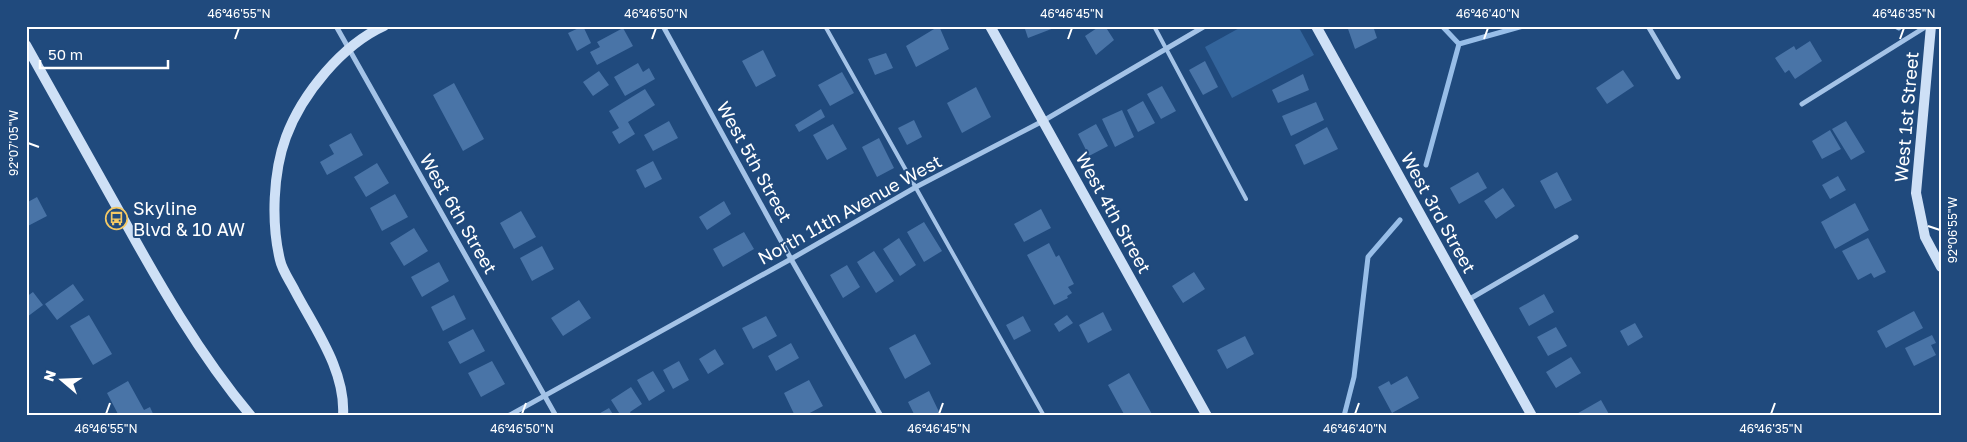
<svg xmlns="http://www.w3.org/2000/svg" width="1967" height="442" font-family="'Golos Text',sans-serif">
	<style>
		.green { fill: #33649b }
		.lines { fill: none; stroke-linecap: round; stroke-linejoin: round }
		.stream { stroke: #98bee8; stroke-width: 5 }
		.building { fill: #4974a7 }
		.lane { stroke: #a4c3e7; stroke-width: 4 }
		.street { stroke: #a4c3e7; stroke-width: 5 }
		.secondary { stroke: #cee0f6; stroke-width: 10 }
		.ticks { fill: none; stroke: #fff; stroke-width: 2 }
		.labels { text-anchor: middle; stroke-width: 4; stroke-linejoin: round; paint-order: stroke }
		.street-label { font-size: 18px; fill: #fff; stroke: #204a7d }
		.poi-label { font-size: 18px; fill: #fff; stroke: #204a7d; text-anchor: start }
		.neatline { fill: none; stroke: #fff; stroke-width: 2 }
		.ticks-label { font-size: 12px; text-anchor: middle; fill: #fff }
	</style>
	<rect width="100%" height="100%" fill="#204a7d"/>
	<path class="green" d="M1243,26H1298L1314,55L1232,98L1205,47Z"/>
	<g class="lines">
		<path class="stream" d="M1442,26L1459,44
			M1895,26L1899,28
			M1426,165L1459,44L1523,26
			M1344,416L1354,377L1368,257L1400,220"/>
	</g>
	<path class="building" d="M583,26L591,43L577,51L568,33Z
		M939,26L949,49L916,67L906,46Z
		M1024,26H1053L1054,28L1028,38Z
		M1100,26H1105L1114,40L1096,55L1085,36Z
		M1347,26H1373L1377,38L1355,49Z
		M623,28L633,46L597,65L590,52L600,47L597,42Z
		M1810,41L1822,61L1795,79L1789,70L1785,73L1775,58L1794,46L1796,50Z
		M763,50L776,76L756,87L742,61Z
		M886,53L893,68L875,75L868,59Z
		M1205,61L1218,87L1203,95L1189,70Z
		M638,63L643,72L649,68L655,79L625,96L614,77Z
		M1623,70L1634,86L1607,104L1596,88Z
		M599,71L609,85L593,96L583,82Z
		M842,72L854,93L830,106L818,85Z
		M1303,74L1309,90L1278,103L1272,90Z
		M454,83L484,139L463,151L433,95Z
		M1162,86L1176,111L1161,119L1147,94Z
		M976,87L991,117L962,133L947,103Z
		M645,89L655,105L628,122L635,134L619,144L612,132L619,128L609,111Z
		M1143,101L1155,123L1138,132L1127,110Z
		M1316,102L1324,120L1291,136L1282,116Z
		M821,109L825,117L799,132L795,125Z
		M1122,110L1134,137L1115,147L1102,119Z
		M914,120L922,137L907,145L898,128Z
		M669,121L678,138L653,151L644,135Z
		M1846,121L1865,152L1851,160L1832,129Z
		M833,124L847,149L827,160L813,135Z
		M1096,124L1108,146L1089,156L1078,134Z
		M1327,127L1338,149L1304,165L1295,145Z
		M1830,130L1841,149L1822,159L1812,141Z
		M351,133L363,155L327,175L320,162L334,154L329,145Z
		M879,138L894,168L877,177L862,147Z
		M653,161L662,179L645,188L636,170Z
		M377,163L389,183L366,197L354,177Z
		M1478,172L1487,188L1459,204L1450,188Z
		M1557,172L1572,200L1555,209L1540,181Z
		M1838,176L1846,190L1830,199L1822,185Z
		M1503,188L1515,206L1496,219L1484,201Z
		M395,194L408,217L382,231L370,208Z
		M37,197L47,216L26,227V203Z
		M724,201L731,214L707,230L699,217Z
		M1855,203L1869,230L1835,249L1821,222Z
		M1041,209L1051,228L1024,242L1014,224Z
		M521,211L536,237L514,249L500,223Z
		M924,222L942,251L924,262L907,232Z
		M414,228L428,251L404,266L390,243Z
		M744,232L754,249L723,267L713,249Z
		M899,238L916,265L900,276L883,249Z
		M1868,238L1886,272L1874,278L1871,273L1858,280L1842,251Z
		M1049,243L1056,257L1059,255L1074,284L1068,287L1072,293L1067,296L1068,298L1054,305L1027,255Z
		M542,246L554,269L532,281L520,258Z
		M874,251L894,281L876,293L857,262Z
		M439,262L449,281L422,297L411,277Z
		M847,265L860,287L843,298L830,275Z
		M1194,272L1205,289L1183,303L1172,286Z
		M73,284L84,300L57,320L45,304Z
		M33,292L43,305L27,317L26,297Z
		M1544,294L1554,312L1529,326L1519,308Z
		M454,295L466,319L443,331L431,307Z
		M579,300L591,318L563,336L551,318Z
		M1914,311L1923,328L1886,348L1877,331Z
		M1103,312L1112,330L1088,343L1079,325Z
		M89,315L112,354L93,365L70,326Z
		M1067,315L1073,323L1059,332L1054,324Z
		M766,316L777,336L753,349L742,328Z
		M1023,316L1031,331L1014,340L1006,325Z
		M1635,323L1643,337L1628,346L1620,331Z
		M1556,327L1567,346L1548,356L1537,337Z
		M473,329L485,351L460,364L448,342Z
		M915,334L931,364L905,379L889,348Z
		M1932,335L1936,343L1931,345L1936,355L1914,366L1905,348Z
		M1245,336L1254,354L1227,369L1217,350Z
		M791,343L799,358L776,371L768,356Z
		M715,349L724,364L708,374L699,359Z
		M1571,357L1581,373L1556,388L1546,372Z
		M492,361L505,384L481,397L468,373Z
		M679,361L689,380L673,389L663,370Z
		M653,371L665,391L649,401L637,380Z
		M1129,373L1153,416H1125L1108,385Z
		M1407,376L1419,398L1392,413L1378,387L1389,381L1391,385Z
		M809,380L823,406L804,416H795L784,393Z
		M128,381L144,410L150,407L154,416H119L107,393Z
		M631,387L642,404L630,412L632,416H621L611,400Z
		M929,391L941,416H915L908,402Z
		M1601,400L1610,416H1573Z
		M609,408L614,416H595Z"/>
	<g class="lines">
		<path class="lane" d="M825,26L1044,416
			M1154,26L1246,199"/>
		<path class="street" d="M336,26L556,416
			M663,26L791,259L881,416
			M1648,26L1678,77
			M1802,104L1927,26
			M1468,300L1576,237
			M508,416L791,259L916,187L1043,121L1205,26"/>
		<path class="secondary" d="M990,26L1207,416
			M1316,26L1532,416
			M1931,26L1916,193L1925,237L1941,267
			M26,45C57,100 88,156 119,211C158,282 199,354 251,416
			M343,416C346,371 315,329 295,291C290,281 282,270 280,260C271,223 273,172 286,137C302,94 342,45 384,26"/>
	</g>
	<path class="ticks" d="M235,39L239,28M652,39L656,28M1068,39L1072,28M1484,39L1488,28M1900,39L1904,28M28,143L39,147M1928,226L1940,230M106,414L110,403M522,414L526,403M939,414L943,403M1355,414L1359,403M1771,414L1775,403"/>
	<defs>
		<symbol id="bus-ring" viewBox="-11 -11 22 22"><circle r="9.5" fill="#204a7d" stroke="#f4c965" stroke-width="1.5"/><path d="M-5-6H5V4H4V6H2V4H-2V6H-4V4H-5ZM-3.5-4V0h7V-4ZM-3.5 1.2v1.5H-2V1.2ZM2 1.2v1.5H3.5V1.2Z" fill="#f4c965"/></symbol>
	</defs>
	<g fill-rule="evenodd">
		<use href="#bus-ring" x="104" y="206" width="25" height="25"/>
	</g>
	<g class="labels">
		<g class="street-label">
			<text transform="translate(1907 117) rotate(-85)" y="6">West 1st Street</text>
			<text transform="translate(754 162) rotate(61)" y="6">West 5th Street</text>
			<text transform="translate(850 210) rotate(-29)" y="6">North 11th Avenue West</text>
			<text transform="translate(1113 213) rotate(61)" y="6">West 4th Street</text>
			<text transform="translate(1438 213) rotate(61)" y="6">West 3rd Street</text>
			<text transform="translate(458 214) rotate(60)" y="6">West 6th Street</text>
		</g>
		<g class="poi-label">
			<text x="133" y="215">Skyline<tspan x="133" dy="21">Blvd &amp; 10 AW</tspan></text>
		</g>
	</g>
	<rect width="1967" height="442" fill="none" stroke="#204a7d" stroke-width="55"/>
	<g transform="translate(62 380) rotate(289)" stroke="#204a7d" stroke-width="4" paint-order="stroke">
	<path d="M0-4L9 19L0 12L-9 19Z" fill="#ffffff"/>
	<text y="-8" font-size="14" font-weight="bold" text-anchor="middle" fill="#ffffff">N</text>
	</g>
	<path d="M40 60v8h128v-8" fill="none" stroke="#ffffff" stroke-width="2.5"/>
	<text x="48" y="60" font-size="15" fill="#ffffff" stroke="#204a7d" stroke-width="4" paint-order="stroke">50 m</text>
	<rect x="28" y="28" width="1912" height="386" class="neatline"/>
	<g class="ticks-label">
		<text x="239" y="18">46°46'55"N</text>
		<text x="656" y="18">46°46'50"N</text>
		<text x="1072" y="18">46°46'45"N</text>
		<text x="1488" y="18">46°46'40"N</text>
		<text x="1904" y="18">46°46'35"N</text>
		<text transform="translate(14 143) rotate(-90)" y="4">92°07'05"W</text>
		<text transform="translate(1953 230) rotate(-90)" y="4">92°06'55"W</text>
		<text x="106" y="433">46°46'55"N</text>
		<text x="522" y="433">46°46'50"N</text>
		<text x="939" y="433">46°46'45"N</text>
		<text x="1355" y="433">46°46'40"N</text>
		<text x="1771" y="433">46°46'35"N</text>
	</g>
</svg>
